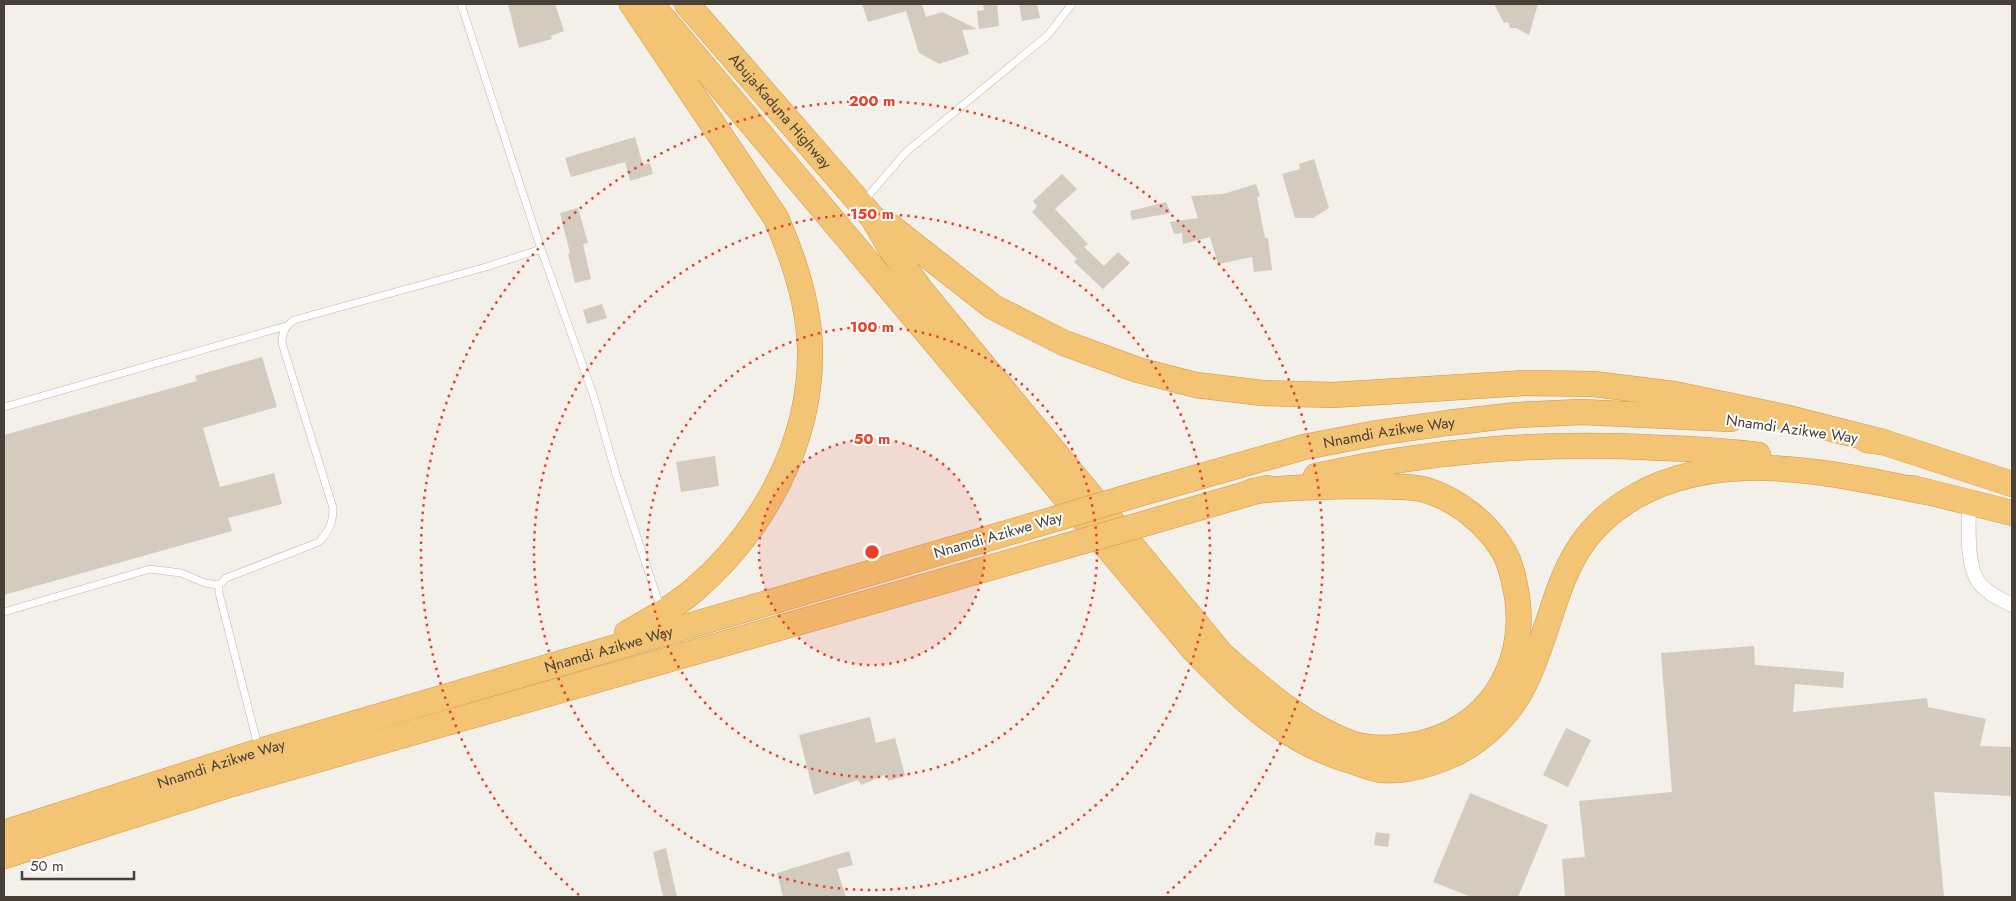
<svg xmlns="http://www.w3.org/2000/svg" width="2016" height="901" font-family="Jost,sans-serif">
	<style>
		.building { fill: #d4cbbf }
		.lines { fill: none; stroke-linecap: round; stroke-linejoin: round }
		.lane-casing { stroke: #beb7ac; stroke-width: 8 }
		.street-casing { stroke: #beb7ac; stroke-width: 15 }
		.highway-casing { stroke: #d09945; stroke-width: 26 }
		.lane { stroke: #fff; stroke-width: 7 }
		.street { stroke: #fff; stroke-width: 14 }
		.highway { stroke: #f2c474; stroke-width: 25 }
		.highway-bridge-casing { stroke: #d09945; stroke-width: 26; stroke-linecap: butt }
		.highway-bridge { stroke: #f2c474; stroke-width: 25 }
		.ring { fill: none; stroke: #e8412a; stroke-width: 2.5; stroke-dasharray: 2.5 5 }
		.labels { text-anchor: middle; stroke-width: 4; stroke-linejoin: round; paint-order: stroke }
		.street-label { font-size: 15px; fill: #464038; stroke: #fff }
		.centre { fill: #e8412a; stroke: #fff; stroke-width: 2.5 }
		.ring-label { font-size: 15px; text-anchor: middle; font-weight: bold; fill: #e8412a; stroke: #fff; stroke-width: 4; stroke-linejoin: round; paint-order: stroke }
	</style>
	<rect width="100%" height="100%" fill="#f3efe9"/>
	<path class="building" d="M508,4H555L564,31L551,36L552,39L519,48Z
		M862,4H922L926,17L942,12L977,29L962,30L969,54L939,64L919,53L906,11L868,22Z
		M983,4H997L999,26L979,29L977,11L984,10Z
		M1019,4H1037L1040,18L1022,21Z
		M1494,4H1538L1529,35L1516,28H1510L1508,22L1504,23Z
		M635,137L643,165L650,163L653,174L630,181L625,162L571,177L565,158Z
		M1314,159L1329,208L1313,218H1295L1282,174L1300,169L1299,164Z
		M1062,174L1077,189L1055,209L1088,244L1084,247L1104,266L1118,252L1130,263L1103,289L1074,262L1077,259L1032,212L1037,206L1033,201Z
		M1256,184L1260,196L1257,197L1265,238H1268L1272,270L1254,272L1252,257L1218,264L1210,237L1183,244L1182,233L1174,234L1170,222L1198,218L1191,196L1223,194Z
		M1166,202L1171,213L1132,220L1130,211Z
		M578,208L588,243L583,244L591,279L575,283L568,254L570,253L560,213Z
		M602,304L607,318L587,324L583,310Z
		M262,357L277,407L203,428L220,487L274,473L282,504L228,518L232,531L4,595V435L197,381L195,376Z
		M715,456L719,486L681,492L676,462Z
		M1754,646L1755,665L1844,672L1843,688L1795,684L1793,712L1927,698L1928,707L1986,719L1980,746L2012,747V796L1934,792L1944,897H1565L1562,859L1585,857L1579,801L1672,792L1661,653Z
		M870,717L876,743L895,738L905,776L888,781L887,774L861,785L858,780L814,795L799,735Z
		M1566,728L1591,740L1568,787L1543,775Z
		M1470,793L1548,825L1518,897H1471L1433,882Z
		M1376,832L1390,834L1388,847L1374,845Z
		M666,848L677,897H663L653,852Z
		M849,851L853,865L837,869L846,897H783L777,873Z"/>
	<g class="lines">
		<defs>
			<path id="lane" d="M461,4L541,249L594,397L616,474L661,609
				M863,202L906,152L1048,35L1072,4
				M4,407L286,326
				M4,612L150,569L181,573L205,583L219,585
				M258,746L219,593V585L226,578L319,542C329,531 333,523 333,508L282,343C282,332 285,327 294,320L486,267L541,249"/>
			<path id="street" d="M1969,502C1969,524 1965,570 1982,586C1990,595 2002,600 2012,605"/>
			<g id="highway">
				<path d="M651,4L1193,649C1240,698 1288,744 1355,762C1363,765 1373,769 1382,770C1406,772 1432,764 1454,754C1483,740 1511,713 1525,683C1560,610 1555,541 1636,496C1724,446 1834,474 1927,492"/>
				<path id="s1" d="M687,4L873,218L891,249L920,289L1222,655C1262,689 1302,726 1353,744C1372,750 1393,748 1412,745C1486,733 1528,668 1517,596C1514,581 1512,566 1504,552C1488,524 1458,500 1426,490C1412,486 1392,487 1377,486C1335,486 1294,487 1253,491"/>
				<path d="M875,220L891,227L993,307L1064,343L1138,370L1196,385L1262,393L1333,395L1525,383L1594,384L1674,394L1789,418L1883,442"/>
				<path d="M1867,440L1883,442L2012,484"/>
				<path d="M1316,476C1433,450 1543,441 1663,448C1695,449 1727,451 1758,455"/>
				<path d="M1912,488L2012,513"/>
				<path id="s2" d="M1135,495L1304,447L1377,433L1447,423L1516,415L1581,412L1731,419"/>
				<path d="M1150,522L1267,488"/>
				<path d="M627,633C650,620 674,607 694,590C763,531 812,441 810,349C809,303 794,259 776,218L632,4"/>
				<path id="s3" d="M4,833L260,751L1055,519"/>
				<path d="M4,856L225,786L1066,546"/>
			</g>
		</defs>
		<use href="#lane" class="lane-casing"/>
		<use href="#street" class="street-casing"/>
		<use href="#highway" class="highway-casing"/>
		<use href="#lane" class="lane"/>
		<use href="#street" class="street"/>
		<use href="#highway" class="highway"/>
		<defs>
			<path id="highway-bridge" d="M1055,519L1135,495
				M1066,546L1150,522"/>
		</defs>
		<use href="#highway-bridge" class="highway-bridge-casing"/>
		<use href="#highway-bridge" class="highway-bridge"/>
	</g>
	<circle cx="872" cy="552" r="113" fill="#e8412a" fill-opacity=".12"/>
	<g class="ring">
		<circle cx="872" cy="552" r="113"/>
		<circle cx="872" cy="552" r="225"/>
		<circle cx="872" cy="552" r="338"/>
		<path d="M579 895A451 451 0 1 1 1165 895"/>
	</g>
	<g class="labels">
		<g class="street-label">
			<text dy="5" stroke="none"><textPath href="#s1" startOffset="142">Abuja-Kaduna Highway</textPath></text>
			<text transform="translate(1792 429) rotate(8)" y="5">Nnamdi Azikwe Way</text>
			<text dy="5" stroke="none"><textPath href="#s2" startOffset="262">Nnamdi Azikwe Way</textPath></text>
			<text transform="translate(998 535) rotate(-16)" y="5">Nnamdi Azikwe Way</text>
			<text dy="5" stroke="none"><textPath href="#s3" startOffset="632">Nnamdi Azikwe Way</textPath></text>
			<text dy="5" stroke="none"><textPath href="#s3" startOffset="228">Nnamdi Azikwe Way</textPath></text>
		</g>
	</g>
	<circle cx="872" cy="552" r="8" class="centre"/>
	<g class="ring-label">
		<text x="872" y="106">200 m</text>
		<text x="872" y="219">150 m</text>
		<text x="872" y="332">100 m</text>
		<text x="872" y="444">50 m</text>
	</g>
	<rect width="2016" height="901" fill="none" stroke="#464038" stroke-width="10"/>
	<path d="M22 871v8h112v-8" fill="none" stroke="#464038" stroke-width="2.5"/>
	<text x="30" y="871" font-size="15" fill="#464038" stroke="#ffffff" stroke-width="4" paint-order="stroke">50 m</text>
</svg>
